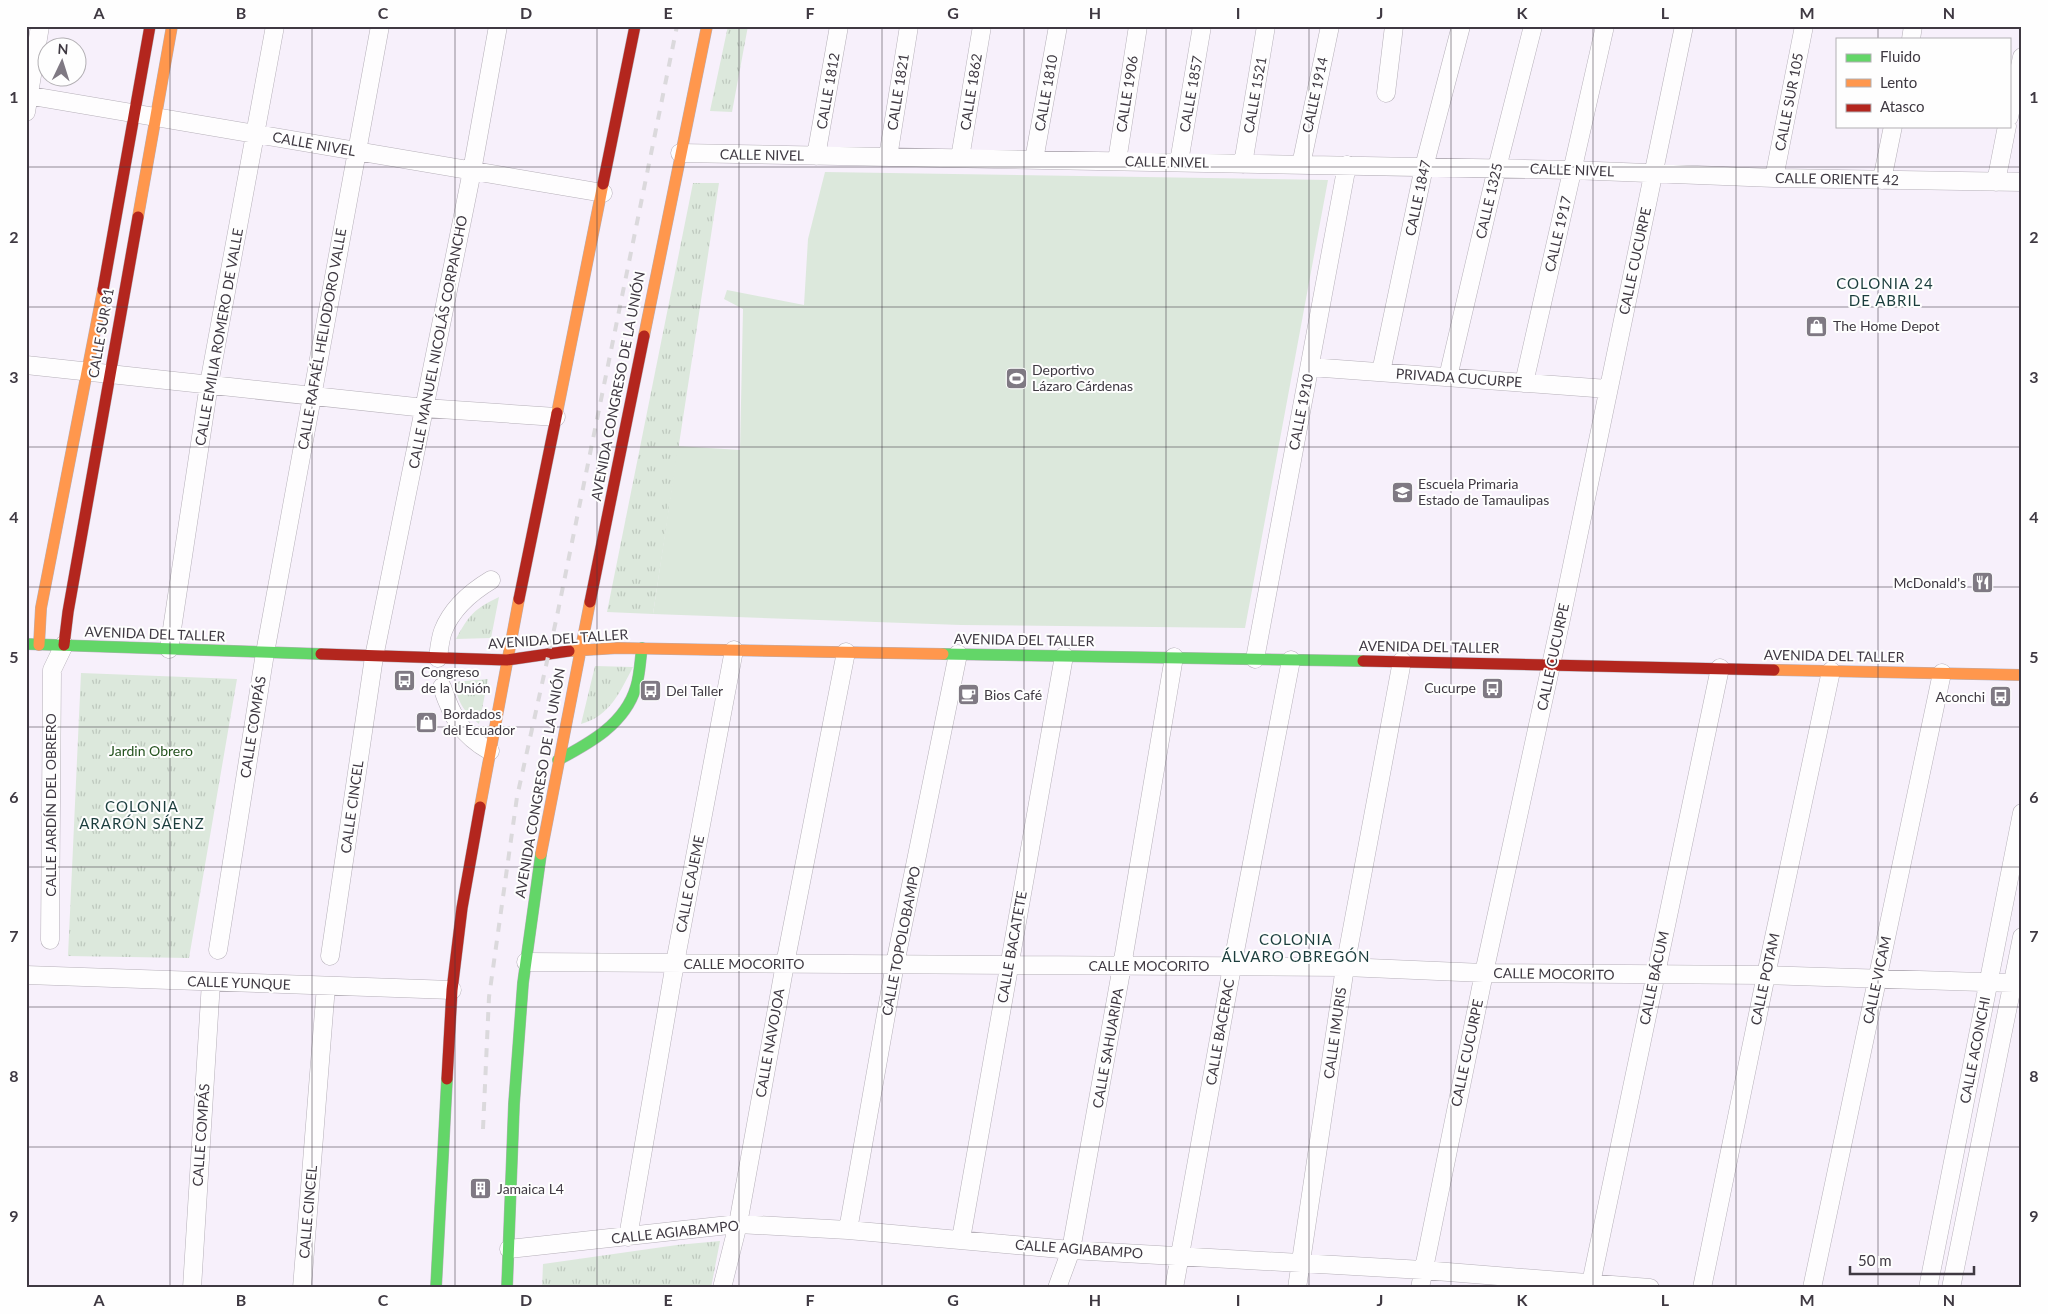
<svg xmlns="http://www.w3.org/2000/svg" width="2048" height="1314" font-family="Lato,sans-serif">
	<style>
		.grass { fill: url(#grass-tufts) }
		.pitch { fill: #dce8dc }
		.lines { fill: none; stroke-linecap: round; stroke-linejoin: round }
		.street-casing { stroke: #b6b0b9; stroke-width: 19 }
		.fast-casing { stroke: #b6b0b9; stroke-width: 12 }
		.slow-casing { stroke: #b6b0b9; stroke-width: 12 }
		.jam-casing { stroke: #b6b0b9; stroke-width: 12 }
		.street { stroke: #fefdfe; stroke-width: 18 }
		.fast { stroke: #63d668; stroke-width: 11 }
		.slow { stroke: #ff974d; stroke-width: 11 }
		.jam { stroke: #b3261e; stroke-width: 11 }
		.rail { stroke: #dbd9dc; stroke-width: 4; stroke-dasharray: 9 9; stroke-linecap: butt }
		.grid { fill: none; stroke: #3f3942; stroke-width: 1; stroke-opacity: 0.55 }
		.labels { text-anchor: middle; stroke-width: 4; stroke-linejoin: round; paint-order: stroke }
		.street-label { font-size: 14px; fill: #3f3942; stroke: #fefefe }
		.poi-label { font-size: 14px; fill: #3f3942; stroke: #fefefe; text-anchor: start }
		.park-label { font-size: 14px; fill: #24521e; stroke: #fefefe }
		.neighbourhood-label { font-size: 15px; letter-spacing: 1px; fill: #1b3d3d; stroke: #fefefe }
		.neatline { fill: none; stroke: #3f3942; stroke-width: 2 }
		.grid-label { font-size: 16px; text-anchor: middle; font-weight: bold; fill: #3f3942 }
	</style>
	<defs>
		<pattern id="grass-tufts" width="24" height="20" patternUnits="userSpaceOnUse" patternTransform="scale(1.25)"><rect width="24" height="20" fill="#dce8dc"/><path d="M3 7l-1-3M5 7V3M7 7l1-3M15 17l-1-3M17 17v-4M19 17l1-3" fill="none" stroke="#bec8be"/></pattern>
	</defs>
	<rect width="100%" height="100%" fill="#f7f0fb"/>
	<path class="grass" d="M728,26H748L732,112L710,111Z
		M693,183H719L653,614L607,612Z
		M499,597L491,638L456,639C469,615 474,609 499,597Z
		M595,666L633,667C620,692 610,716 581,724Z
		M81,673L237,679L189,958L68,956Z
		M488,679L479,724C463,711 458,702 454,682Z
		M720,1241L711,1288H542L543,1264L677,1245Z"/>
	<path class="pitch" d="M825,172L1328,180L1245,628L961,625L653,614L678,446L740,450L743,309L724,299L727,290L804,305L808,239Z"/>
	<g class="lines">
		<defs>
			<path id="street" d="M1911,39L1913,26
				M1386,93L1394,26
				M26,95L603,193
				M26,112L40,26
				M2009,117L2022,57
				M680,153L1572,170L1774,178L2022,182
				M816,156L839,26
				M888,157L909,26
				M960,158L982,26
				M1034,160L1058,26
				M1117,161L1138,26
				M1179,162L1202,26
				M1243,164L1266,26
				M1301,165L1330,26
				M1774,178L1804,26
				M1882,180L1893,126
				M1996,182L2007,126
				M26,365L425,408L556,417
				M1310,367L1608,389
				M1381,372L1424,167L1461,26
				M1448,377L1497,168L1533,26
				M1524,383L1605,26
				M169,649L209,384L275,26
				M438,658C439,650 440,639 443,631C452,608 471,592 491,580
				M1255,659L1347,165
				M442,687C452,717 462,735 490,751
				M50,940L52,670L64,645
				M218,950L265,653L380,26
				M330,956L374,657L472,171L498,26
				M526,962L1345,967L1484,973L1766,975L2013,983
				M26,975L452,990
				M848,1230L895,964L958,654
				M628,1237L675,963L734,650
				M961,1239L1064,656
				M509,1249L738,1224L848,1230L1071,1250L1423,1270L1650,1288
				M192,1288L211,982
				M302,1288L326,986
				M722,1288L738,1224L785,964L846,652
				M1057,1288L1071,1250L1122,966L1174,657
				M1174,1288L1232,967L1291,660
				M1297,1288L1345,967L1402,661
				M1420,1288L1484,973L1561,619L1684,26
				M1590,1288L1720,668
				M1702,1288L1766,975L1831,671
				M1812,1288L1942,673
				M1928,1288L2022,813
				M1951,1288L2022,937"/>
			<path id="fast" d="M26,644L321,654
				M943,654L1363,661
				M558,760C590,743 625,724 636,687C640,674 640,661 642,648
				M436,1288L447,1079
				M507,1288L514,1104L523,983L541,854"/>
			<path id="slow" d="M138,217L172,26
				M644,336L707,26
				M557,413L603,184
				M39,645L41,608L103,290
				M569,651L618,648L943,654
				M1774,670L2022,675
				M480,807L519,599
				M541,854L590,602"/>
			<path id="jam" d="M603,184L635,26
				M103,290L150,26
				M519,599L557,413
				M590,602L644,336
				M64,645L68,612L138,217
				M321,654L507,660L569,651
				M1363,661L1774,670
				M447,1079L452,990L462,908L480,807"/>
		</defs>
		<use href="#street" class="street-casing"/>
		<use href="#fast" class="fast-casing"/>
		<use href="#slow" class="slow-casing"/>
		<use href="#jam" class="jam-casing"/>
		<use href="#street" class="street"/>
		<use href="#fast" class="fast"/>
		<use href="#slow" class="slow"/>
		<use href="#jam" class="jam"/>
		<path class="rail" d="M483,1129L489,997L517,797L557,616L677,26"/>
	</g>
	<path class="grid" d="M170,26V1288M312,26V1288M455,26V1288M597,26V1288M739,26V1288M882,26V1288M1024,26V1288M1166,26V1288M1309,26V1288M1451,26V1288M1593,26V1288M1736,26V1288M1878,26V39M1878,126V1288M26,167H2022M26,307H2022M26,447H2022M26,587H2022M26,727H2022M26,867H2022M26,1007H2022M26,1147H2022"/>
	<defs>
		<symbol id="shop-square" viewBox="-11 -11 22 22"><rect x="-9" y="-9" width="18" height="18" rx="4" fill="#7f7983" stroke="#fefefe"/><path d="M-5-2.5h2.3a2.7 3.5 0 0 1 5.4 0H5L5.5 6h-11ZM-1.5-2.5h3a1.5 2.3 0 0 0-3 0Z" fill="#fff"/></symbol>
		<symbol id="stadium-square" viewBox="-11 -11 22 22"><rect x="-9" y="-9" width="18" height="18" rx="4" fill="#7f7983" stroke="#fefefe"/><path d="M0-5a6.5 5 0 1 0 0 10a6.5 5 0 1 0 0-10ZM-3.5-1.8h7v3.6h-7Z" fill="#fff"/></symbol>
		<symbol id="school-square" viewBox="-11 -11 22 22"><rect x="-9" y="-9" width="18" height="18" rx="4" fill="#7f7983" stroke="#fefefe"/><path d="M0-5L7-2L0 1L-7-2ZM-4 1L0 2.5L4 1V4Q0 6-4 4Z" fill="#fff"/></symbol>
		<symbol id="restaurant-square" viewBox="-11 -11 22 22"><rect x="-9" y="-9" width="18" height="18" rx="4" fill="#7f7983" stroke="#fefefe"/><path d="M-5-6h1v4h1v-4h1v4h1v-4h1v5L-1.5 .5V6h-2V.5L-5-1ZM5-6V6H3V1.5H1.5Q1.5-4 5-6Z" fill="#fff"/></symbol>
		<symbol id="bus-square" viewBox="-11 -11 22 22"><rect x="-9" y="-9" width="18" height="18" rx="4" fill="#7f7983" stroke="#fefefe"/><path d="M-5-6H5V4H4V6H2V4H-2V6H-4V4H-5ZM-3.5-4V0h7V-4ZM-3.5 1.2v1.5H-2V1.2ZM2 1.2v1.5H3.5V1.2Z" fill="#fff"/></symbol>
		<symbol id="cafe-square" viewBox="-11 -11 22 22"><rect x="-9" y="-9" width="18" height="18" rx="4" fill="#7f7983" stroke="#fefefe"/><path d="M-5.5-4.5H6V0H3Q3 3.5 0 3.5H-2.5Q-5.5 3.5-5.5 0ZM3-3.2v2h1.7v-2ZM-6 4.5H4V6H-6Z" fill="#fff"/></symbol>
		<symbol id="building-square" viewBox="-11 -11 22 22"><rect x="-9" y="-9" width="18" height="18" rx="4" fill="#7f7983" stroke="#fefefe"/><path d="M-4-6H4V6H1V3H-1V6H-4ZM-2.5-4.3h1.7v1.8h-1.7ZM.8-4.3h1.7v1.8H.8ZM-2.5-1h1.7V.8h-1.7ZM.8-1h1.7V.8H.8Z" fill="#fff"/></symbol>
	</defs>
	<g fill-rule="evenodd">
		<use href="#shop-square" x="1804" y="314" width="25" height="25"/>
		<use href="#stadium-square" x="1004" y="366" width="25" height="25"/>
		<use href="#school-square" x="1390" y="480" width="25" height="25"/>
		<use href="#restaurant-square" x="1970" y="570" width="25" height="25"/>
		<use href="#bus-square" x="392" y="668" width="25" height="25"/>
		<use href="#bus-square" x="1480" y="676" width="25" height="25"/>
		<use href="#bus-square" x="638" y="678" width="25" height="25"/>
		<use href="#cafe-square" x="956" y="682" width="25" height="25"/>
		<use href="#bus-square" x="1988" y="684" width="25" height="25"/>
		<use href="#shop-square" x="414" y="710" width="25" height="25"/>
		<use href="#building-square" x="468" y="1176" width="25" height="25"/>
	</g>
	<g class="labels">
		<g class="street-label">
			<text transform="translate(828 91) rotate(-80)" y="5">CALLE 1812</text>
			<text transform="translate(898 92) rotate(-81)" y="5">CALLE 1821</text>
			<text transform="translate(971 92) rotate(-81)" y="5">CALLE 1862</text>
			<text transform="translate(1046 93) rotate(-80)" y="5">CALLE 1810</text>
			<text transform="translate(1127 94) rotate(-81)" y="5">CALLE 1906</text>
			<text transform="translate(1191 94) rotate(-80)" y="5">CALLE 1857</text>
			<text transform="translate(1255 95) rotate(-80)" y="5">CALLE 1521</text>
			<text transform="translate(1315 95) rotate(-78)" y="5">CALLE 1914</text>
			<text transform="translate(1789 102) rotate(-79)" y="5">CALLE SUR 105</text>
			<text transform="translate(314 144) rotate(10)" y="5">CALLE NIVEL</text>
			<text transform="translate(762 155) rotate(1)" y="5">CALLE NIVEL</text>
			<text transform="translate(1167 162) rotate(1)" y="5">CALLE NIVEL</text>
			<text transform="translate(1572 170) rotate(2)" y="5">CALLE NIVEL</text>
			<text transform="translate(1837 179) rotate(1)" y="5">CALLE ORIENTE 42</text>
			<text transform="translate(1418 198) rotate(-78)" y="5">CALLE 1847</text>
			<text transform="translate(1489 201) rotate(-77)" y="5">CALLE 1325</text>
			<text transform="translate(1558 234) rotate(-77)" y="5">CALLE 1917</text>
			<text transform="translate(1635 261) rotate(-78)" y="5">CALLE CUCURPE</text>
			<text transform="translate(101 333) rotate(-80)" y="5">CALLE SUR 81</text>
			<text transform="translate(219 337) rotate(-80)" y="5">CALLE EMILIA ROMERO DE VALLE</text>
			<text transform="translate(322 339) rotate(-80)" y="5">CALLE RAFAÉL HELIODORO VALLE</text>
			<text transform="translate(438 342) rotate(-79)" y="5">CALLE MANUEL NICOLÁS CORPANCHO</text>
			<text transform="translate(1459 378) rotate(4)" y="5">PRIVADA CUCURPE</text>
			<text transform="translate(618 386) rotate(-79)" y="5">AVENIDA CONGRESO DE LA UNIÓN</text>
			<text transform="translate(1301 412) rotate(-79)" y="5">CALLE 1910</text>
			<text transform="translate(155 634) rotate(2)" y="5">AVENIDA DEL TALLER</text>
			<text transform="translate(558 639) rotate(-4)" y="5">AVENIDA DEL TALLER</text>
			<text transform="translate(1024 640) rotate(1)" y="5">AVENIDA DEL TALLER</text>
			<text transform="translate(1429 647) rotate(1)" y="5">AVENIDA DEL TALLER</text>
			<text transform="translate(1834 656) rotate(1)" y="5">AVENIDA DEL TALLER</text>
			<text transform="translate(1553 657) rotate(-78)" y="5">CALLE CUCURPE</text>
			<text transform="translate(253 727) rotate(-81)" y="5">CALLE COMPÁS</text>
			<text transform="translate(540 783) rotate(-80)" y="5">AVENIDA CONGRESO DE LA UNIÓN</text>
			<text transform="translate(51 805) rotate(-90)" y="5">CALLE JARDÍN DEL OBRERO</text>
			<text transform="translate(352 807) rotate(-82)" y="5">CALLE CINCEL</text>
			<text transform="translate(690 884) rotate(-79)" y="5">CALLE CAJEME</text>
			<text transform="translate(901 941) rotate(-79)" y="5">CALLE TOPOLOBAMPO</text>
			<text transform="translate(1012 947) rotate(-80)" y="5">CALLE BACATETE</text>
			<text x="744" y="969">CALLE MOCORITO</text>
			<text x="1149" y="971">CALLE MOCORITO</text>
			<text transform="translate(1554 974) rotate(1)" y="5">CALLE MOCORITO</text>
			<text transform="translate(1654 978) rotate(-78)" y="5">CALLE BÁCUM</text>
			<text transform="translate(1765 979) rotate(-78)" y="5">CALLE POTAM</text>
			<text transform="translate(1877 980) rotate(-78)" y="5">CALLE VICAM</text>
			<text transform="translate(239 983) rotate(2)" y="5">CALLE YUNQUE</text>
			<text transform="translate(1220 1032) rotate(-80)" y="5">CALLE BACERAC</text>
			<text transform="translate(1335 1033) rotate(-82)" y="5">CALLE IMURIS</text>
			<text transform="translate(770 1043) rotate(-80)" y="5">CALLE NAVOJOA</text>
			<text transform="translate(1108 1048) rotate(-80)" y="5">CALLE SAHUARIPA</text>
			<text transform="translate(1975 1050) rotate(-79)" y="5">CALLE ACONCHI</text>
			<text transform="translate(1467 1053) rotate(-78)" y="5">CALLE CUCURPE</text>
			<text transform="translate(201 1135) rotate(-86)" y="5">CALLE COMPÁS</text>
			<text transform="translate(308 1212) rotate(-85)" y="5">CALLE CINCEL</text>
			<text transform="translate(675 1232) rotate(-6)" y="5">CALLE AGIABAMPO</text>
			<text transform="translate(1079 1249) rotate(4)" y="5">CALLE AGIABAMPO</text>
		</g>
		<g class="poi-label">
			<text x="1833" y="331">The Home Depot</text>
			<text x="1032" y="375">Deportivo<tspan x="1032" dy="16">Lázaro Cárdenas</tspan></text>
			<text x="1418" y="489">Escuela Primaria<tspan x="1418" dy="16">Estado de Tamaulipas</tspan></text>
			<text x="1966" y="588" text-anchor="end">McDonald's</text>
			<text x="421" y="677">Congreso<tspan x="421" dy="16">de la Unión</tspan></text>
			<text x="1476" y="693" text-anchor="end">Cucurpe</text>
			<text x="666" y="696">Del Taller</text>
			<text x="984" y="700">Bios Café</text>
			<text x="1985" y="702" text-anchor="end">Aconchi</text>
			<text x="443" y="719">Bordados<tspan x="443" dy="16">del Ecuador</tspan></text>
			<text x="497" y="1194">Jamaica L4</text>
		</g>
		<g class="park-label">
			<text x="151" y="756">Jardin Obrero</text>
		</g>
		<g class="neighbourhood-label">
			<text x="1885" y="289">COLONIA 24<tspan x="1885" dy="17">DE ABRIL</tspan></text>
			<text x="142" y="812">COLONIA<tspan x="142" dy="17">ARARÓN SÁENZ</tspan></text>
			<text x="1296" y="945">COLONIA<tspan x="1296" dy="17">ÁLVARO OBREGÓN</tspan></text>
		</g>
	</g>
	<rect width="2048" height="1314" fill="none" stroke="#fefefe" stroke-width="55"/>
	<rect x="1836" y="38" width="175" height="90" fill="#fefefe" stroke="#b2afb3"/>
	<rect x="1846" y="54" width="25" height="8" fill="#63d668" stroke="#b2afb3"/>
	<text x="1880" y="62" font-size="15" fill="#3f3942">Fluido</text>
	<rect x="1846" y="79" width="25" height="8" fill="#ff974d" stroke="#b2afb3"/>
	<text x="1880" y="88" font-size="15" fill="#3f3942">Lento</text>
	<rect x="1846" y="104" width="25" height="8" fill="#b3261e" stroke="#b2afb3"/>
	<text x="1880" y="112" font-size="15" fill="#3f3942">Atasco</text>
	<g transform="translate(62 62) rotate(4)"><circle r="24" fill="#fefefe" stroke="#b2afb3"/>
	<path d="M0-4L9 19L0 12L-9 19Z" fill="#7f7983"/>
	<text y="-8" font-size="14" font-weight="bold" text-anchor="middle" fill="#3f3942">N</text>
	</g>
	<path d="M1850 1266v8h124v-8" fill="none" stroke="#3f3942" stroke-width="2.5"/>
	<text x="1858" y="1266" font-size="15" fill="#3f3942" stroke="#fefefe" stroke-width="4" paint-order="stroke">50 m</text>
	<rect x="28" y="28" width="1992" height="1258" class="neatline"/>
	<g class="grid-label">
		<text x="99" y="19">A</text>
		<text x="241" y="19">B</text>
		<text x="383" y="19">C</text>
		<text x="526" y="19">D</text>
		<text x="668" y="19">E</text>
		<text x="810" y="19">F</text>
		<text x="953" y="19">G</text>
		<text x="1095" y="19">H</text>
		<text x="1238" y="19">I</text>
		<text x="1380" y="19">J</text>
		<text x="1522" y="19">K</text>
		<text x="1665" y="19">L</text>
		<text x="1807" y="19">M</text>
		<text x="1949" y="19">N</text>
		<text x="14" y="103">1</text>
		<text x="2034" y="103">1</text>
		<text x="14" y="243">2</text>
		<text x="2034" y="243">2</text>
		<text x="14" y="383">3</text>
		<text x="2034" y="383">3</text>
		<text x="14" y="523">4</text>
		<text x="2034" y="523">4</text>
		<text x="14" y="663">5</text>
		<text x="2034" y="663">5</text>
		<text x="14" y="803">6</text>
		<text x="2034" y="803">6</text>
		<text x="14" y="942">7</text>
		<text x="2034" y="942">7</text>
		<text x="14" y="1082">8</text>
		<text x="2034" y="1082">8</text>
		<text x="14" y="1222">9</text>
		<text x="2034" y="1222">9</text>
		<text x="99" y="1306">A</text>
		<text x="241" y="1306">B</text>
		<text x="383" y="1306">C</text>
		<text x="526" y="1306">D</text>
		<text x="668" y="1306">E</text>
		<text x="810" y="1306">F</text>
		<text x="953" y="1306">G</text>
		<text x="1095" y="1306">H</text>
		<text x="1238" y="1306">I</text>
		<text x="1380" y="1306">J</text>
		<text x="1522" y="1306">K</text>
		<text x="1665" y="1306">L</text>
		<text x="1807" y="1306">M</text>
		<text x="1949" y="1306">N</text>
	</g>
</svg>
